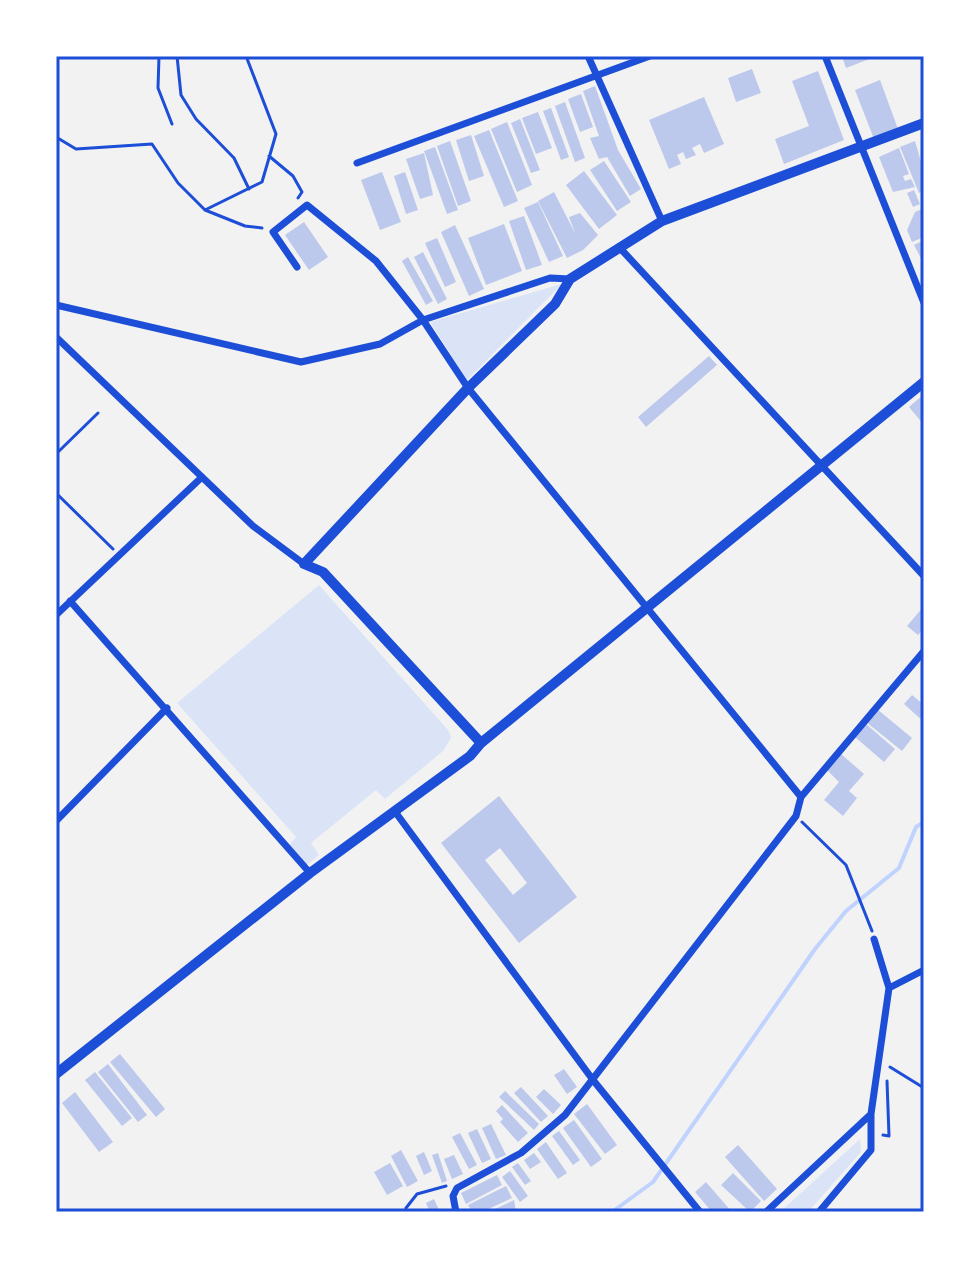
<svg xmlns="http://www.w3.org/2000/svg" width="980" height="1268" font-family="'Libre Baskerville',serif">
	<style>
		.green { fill: #dbe4f7 }
		.lines { fill: none; stroke-linecap: round; stroke-linejoin: round }
		.stream { stroke: #bfd3fe; stroke-width: 4 }
		.building { fill: #bdc9ec; fill-rule: evenodd }
		.path { stroke: #1d4ed8; stroke-width: 3 }
		.minor { stroke: #1d4ed8; stroke-width: 7 }
		.secondary { stroke: #1d4ed8; stroke-width: 10 }
		.neatline { fill: none; stroke: #1d4ed8; stroke-width: 3 }
	</style>
	<rect width="100%" height="100%" fill="#f2f2f2"/>
	<path class="green" d="M562,284L467,380L430,322Z
		M319,585L449,731L451,738L443,751L385,799L376,790L311,843L319,855L307,865L289,845L296,837L177,703Z
		M860,1139L861,1152L808,1212H780Z"/>
	<g class="lines">
		<path class="stream" d="M612,1212L653,1182L815,949L846,911L899,868L916,827L924,822"/>
	</g>
	<path class="building" d="M842,56H877L846,68Z
		M752,69L761,93L736,102L728,78Z
		M818,71L844,140L784,164L775,139L809,126L792,81Z
		M880,80L898,129L874,139L855,90Z
		M595,86L618,150L641,189L630,196L607,157L599,159L590,138L599,136L583,91Z
		M581,94L593,127L580,132L568,99Z
		M704,97L724,144L704,153L700,144L692,148L696,155L686,159L683,152L677,155L681,164L669,169L649,120Z
		M565,102L585,158L575,162L555,106Z
		M551,108L569,157L561,160L543,111Z
		M538,112L552,148L536,154L522,118Z
		M520,119L540,170L531,173L511,123Z
		M507,122L532,185L517,192L491,129Z
		M489,130L518,201L504,207L474,136Z
		M471,135L484,176L469,181L456,140Z
		M450,141L471,201L458,206L437,146Z
		M915,141L924,172V191L919,193L900,147Z
		M435,147L458,210L447,214L424,151Z
		M899,148L909,174L903,176L905,181L911,179L915,187L893,192L879,157Z
		M424,153L433,195L420,199L406,159Z
		M604,161L631,202L617,211L590,170Z
		M584,171L617,215L599,229L566,185Z
		M382,172L401,222L380,230L361,180Z
		M405,172L418,210L406,214L394,176Z
		M914,190L920,204L913,207L907,193Z
		M554,192L575,233L569,217L580,213L598,235L583,250L567,258L538,201Z
		M538,202L563,256L549,262L524,208Z
		M924,208V237L912,242L907,230L915,212Z
		M524,216L542,265L526,270L509,221Z
		M304,222L328,257L309,270L285,235Z
		M504,224L522,271L486,285L468,238Z
		M455,225L484,289L469,296L441,232Z
		M437,238L456,282L445,287L425,243Z
		M924,240V264L914,245Z
		M423,252L447,299L438,304L414,257Z
		M408,257L433,301L426,305L402,261Z
		M709,356L717,365L646,427L638,417Z
		M924,394V425L909,407Z
		M924,606V628L918,635L907,626Z
		M912,695L924,705V722L904,704Z
		M877,709L912,738L902,751L866,722Z
		M866,724L895,749L884,762L855,737Z
		M841,754L864,774L849,791L857,798L843,816L824,800L839,782L827,770Z
		M499,796L577,897L519,943L441,843ZM500,848L527,883L513,895L485,860Z
		M120,1054L165,1109L156,1117L110,1062Z
		M108,1064L147,1115L138,1122L98,1072Z
		M564,1069L577,1087L567,1094L554,1075Z
		M95,1072L132,1118L122,1126L85,1080Z
		M521,1087L548,1116L541,1122L514,1093Z
		M544,1089L561,1105L553,1114L536,1097Z
		M505,1091L539,1124L534,1130L499,1097Z
		M75,1092L113,1142L99,1152L62,1103Z
		M587,1104L617,1145L605,1154L574,1114Z
		M502,1105L528,1133L518,1142L500,1122L503,1119L496,1111Z
		M574,1120L602,1159L591,1167L563,1128Z
		M491,1124L506,1155L496,1159L482,1128Z
		M477,1129L491,1159L482,1163L468,1133Z
		M559,1131L580,1160L573,1165L552,1136Z
		M460,1133L477,1165L469,1169L452,1137Z
		M546,1142L567,1173L558,1179L537,1149Z
		M738,1145L777,1189L764,1201L725,1157Z
		M401,1150L418,1181L407,1187L391,1156Z
		M424,1152L432,1171L424,1175L416,1156Z
		M438,1153L447,1181L442,1183L432,1155Z
		M534,1153L541,1162L530,1169L524,1160Z
		M454,1155L463,1174L452,1179L444,1159Z
		M390,1163L403,1186L387,1195L374,1172Z
		M518,1163L531,1181L525,1185L512,1167Z
		M510,1171L528,1196L520,1202L502,1177Z
		M733,1173L761,1201L750,1212L721,1185Z
		M497,1175L502,1185L466,1204L461,1193Z
		M706,1182L732,1212H712L695,1192Z
		M506,1186L512,1198L482,1212H472L468,1205Z
		M434,1199L440,1212H430L426,1203Z
		M514,1200L516,1212H489Z"/>
	<g class="lines">
		<path class="path" d="M159,56L158,88L172,124
			M177,56L181,95L196,119L234,158L249,189
			M56,137L76,149L152,144L178,183L205,210L262,182L276,134L246,56
			M269,156L293,176L302,192L298,198
			M205,210L245,226L262,228
			M56,454L98,413
			M56,493L113,549
			M802,822L846,865L872,931
			M890,1067L924,1088
			M883,1135L889,1136L887,1081
			M406,1208L417,1194L446,1186"/>
		<path class="minor" d="M588,56L662,221
			M825,56L924,303
			M357,163L650,56
			M619,247L924,576
			M297,267L273,232L307,205L376,261L423,320L468,388L801,797
			M56,305L301,362L380,344L423,320L550,278L570,279
			M56,337L253,526L304,564
			M70,601L310,873
			M56,615L202,477
			M396,813L593,1080L700,1212
			M56,821L167,708
			M874,939L889,988
			M456,1212L453,1196L457,1188L521,1153L565,1115L796,816L801,797L924,651
			M766,1212L871,1114L889,988L924,970
			M819,1212L871,1150V1114"/>
		<path class="secondary" d="M481,743L323,572L304,564L468,388L555,304L570,279L662,221L924,123
			M56,1074L310,873L470,756L481,743L924,382"/>
	</g>
	<rect width="980" height="1268" fill="none" stroke="#ffffff" stroke-width="116"/>
	<rect x="58" y="58" width="864" height="1152" class="neatline"/>
</svg>
